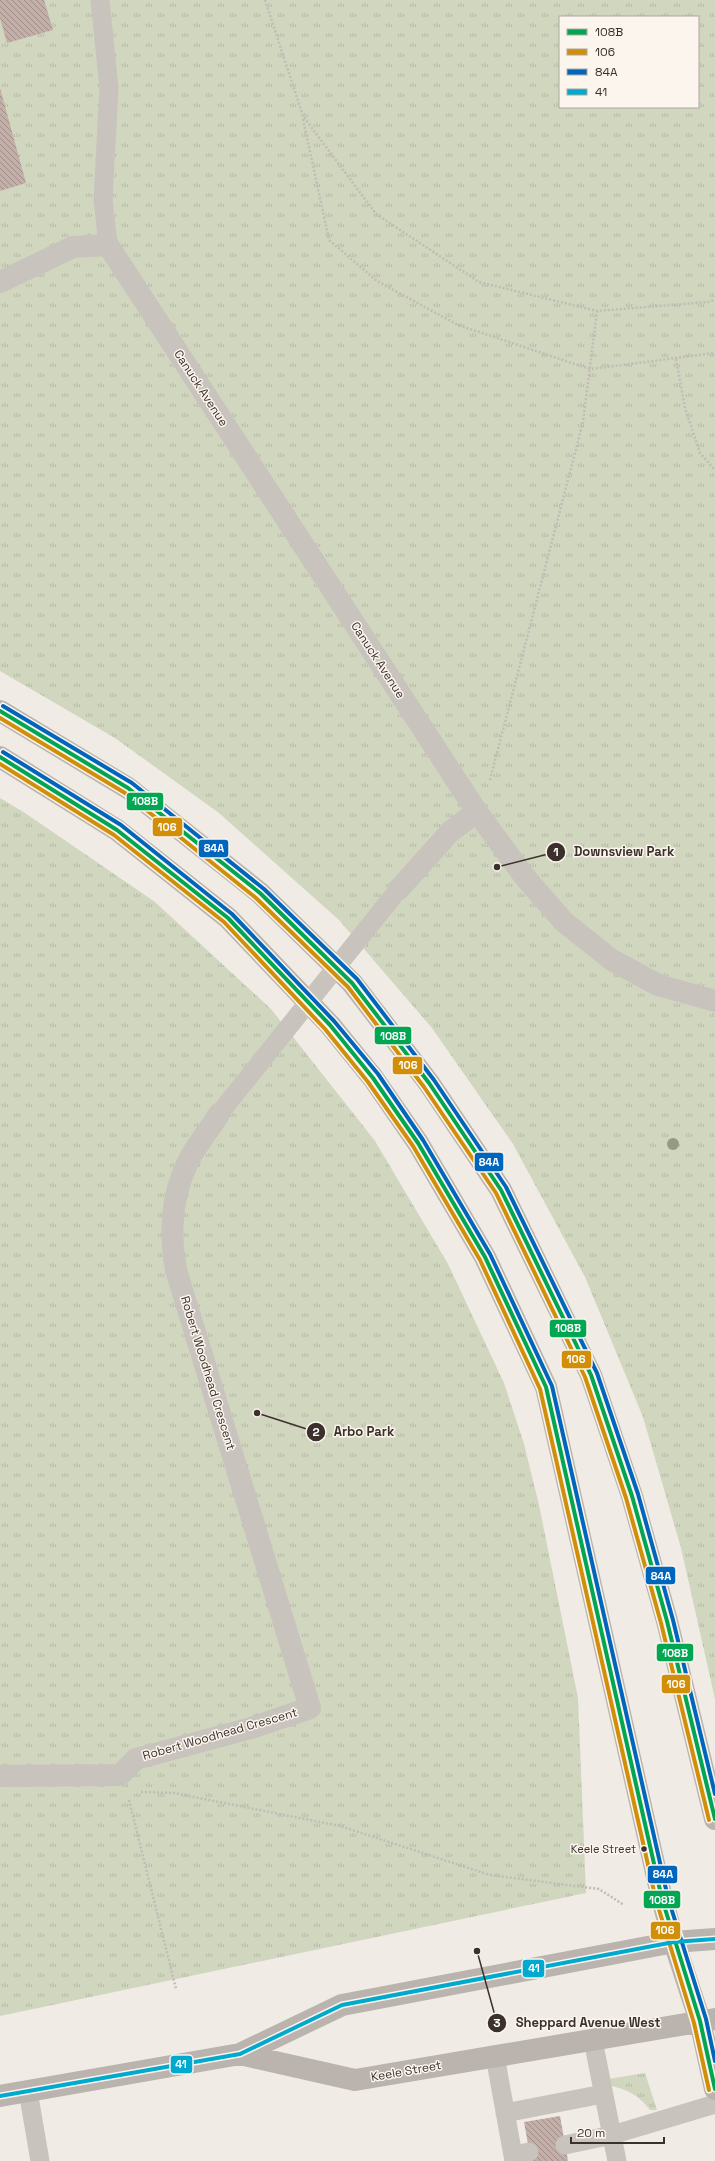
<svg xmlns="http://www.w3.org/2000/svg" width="715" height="2161" font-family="'Space Grotesk',sans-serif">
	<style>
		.grass { fill: url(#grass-tufts); fill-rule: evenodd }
		.building { fill: url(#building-back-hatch) }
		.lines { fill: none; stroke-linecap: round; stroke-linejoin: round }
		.path { stroke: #c2bbb6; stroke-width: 2.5; stroke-dasharray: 2 2; stroke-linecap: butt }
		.service { stroke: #c9c3be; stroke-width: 19 }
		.minor { stroke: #c9c3be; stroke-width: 22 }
		.secondary { stroke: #bab3ae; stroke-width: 22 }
		.service-bridge { stroke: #c9c3be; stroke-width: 19 }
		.bus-1-casing { stroke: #fbf5ee; stroke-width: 7 }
		.bus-2-casing { stroke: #fbf5ee; stroke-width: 7 }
		.bus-3-casing { stroke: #fbf5ee; stroke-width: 7 }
		.bus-4-casing { stroke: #fbf5ee; stroke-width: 7 }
		.bus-1 { stroke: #00a651; stroke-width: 4 }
		.bus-2 { stroke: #d18e09; stroke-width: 4 }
		.bus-3 { stroke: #0065bd; stroke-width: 4 }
		.bus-4 { stroke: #00a9ce; stroke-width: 4 }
		.tree { fill: #959b80 }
		.bus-dot { fill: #3b302b; stroke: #fbf5ee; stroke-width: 1.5 }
		.labels { text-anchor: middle; stroke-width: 3; stroke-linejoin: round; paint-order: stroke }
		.bus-label { font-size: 11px; fill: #3b302b; stroke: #fbf5ee; text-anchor: end }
		.street-label { font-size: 12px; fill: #3b302b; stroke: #fbf5ee }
		.leader { fill: none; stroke: #3b302b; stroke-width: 1.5 }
		.callout-dot { fill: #3b302b; stroke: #fbf5ee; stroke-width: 1.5 }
		.mark-label { font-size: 12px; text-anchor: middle; font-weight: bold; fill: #fff }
		.callout-label { font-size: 13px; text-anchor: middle; font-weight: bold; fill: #3b302b; stroke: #fbf5ee; stroke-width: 3; stroke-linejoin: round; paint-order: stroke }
		.line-badge { stroke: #fbf5ee; stroke-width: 1.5 }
		.badge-label { font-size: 11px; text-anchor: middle; font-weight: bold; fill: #fff }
	</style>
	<defs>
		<pattern id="grass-tufts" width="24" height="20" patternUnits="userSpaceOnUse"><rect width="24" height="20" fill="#d1d6bf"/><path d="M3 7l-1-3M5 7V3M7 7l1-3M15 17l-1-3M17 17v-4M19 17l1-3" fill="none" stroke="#b4b8a4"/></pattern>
		<pattern id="building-back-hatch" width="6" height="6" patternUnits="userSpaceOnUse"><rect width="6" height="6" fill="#c3afa7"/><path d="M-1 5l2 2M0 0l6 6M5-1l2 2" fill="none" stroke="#a08f88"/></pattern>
	</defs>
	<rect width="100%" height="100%" fill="#f0ebe5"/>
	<path class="grass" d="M0,0H715V1699L681,1548L643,1417L585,1277L513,1144L432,1028L339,920L219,813L115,738L0,671ZM560,17H698V107H560Z
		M0,798L25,813L155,902L271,1009L375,1141L448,1264L504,1383L524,1444L539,1505L578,1698L586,1893L0,2016Z
		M645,2073L657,2110H650C638,2094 626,2089 607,2085L602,2080Z"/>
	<path class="building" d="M0,0H44L53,30L7,43L0,18Z
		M0,88L26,183L0,191Z
		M560,2116L568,2161H531L524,2122Z"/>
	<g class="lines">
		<path class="path" d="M265,0L303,116L376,214L479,282L597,311L708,302L715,300
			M303,119L329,240L377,281L458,325L590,369L715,353
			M676,359L685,408L700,453L715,470
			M490,780L583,422L597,311
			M141,1792L174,1793L340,1826L490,1875L599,1889L624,1905
			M129,1800L176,1989"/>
		<path class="service" d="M100,0L109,88L103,199L108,245
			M593,2040L617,2161
			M495,2056L514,2161
			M28,2091L40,2161
			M505,2113L603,2094
			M565,2145L612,2135L715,2104
			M513,2155L529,2152"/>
		<path class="minor" d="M0,282L73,247L108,245L477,812L524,876L564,922L612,960L658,985L715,1001
			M398,890L451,831L477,812
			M0,1776L120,1775L136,1759L251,1728L310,1708L176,1270C169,1231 171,1194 190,1158C198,1143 210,1129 219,1114"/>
		<path class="secondary" d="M0,711L128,788L260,893L352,983L429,1083L501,1190L591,1375L632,1496L667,1621L715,1819
			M0,757L117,830L228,918L330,1025L373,1078L418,1143L485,1257L546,1387L662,1899L674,1942L700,2021L715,2089
			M240,2054L355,2080L715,2019
			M0,2096L240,2054L342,2005L674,1942L715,1939"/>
		<path class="service-bridge" d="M219,1114L398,890"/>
		<defs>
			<path id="bus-1" d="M0,711L128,788L260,893L352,983L429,1083L501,1190L591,1375L632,1496L667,1621L715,1819
				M0,757L117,830L228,918L330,1025L373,1078L418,1143L485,1257L546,1387L662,1899L700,2021L715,2089"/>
			<path id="bus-2" d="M0,718L125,793L256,898L348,987L424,1087L496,1193L585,1377L626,1498L661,1623L709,1820
				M0,764L114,835L224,922L325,1029L368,1082L413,1146L480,1260L540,1389L656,1900L694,2023L709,2090"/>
			<path id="bus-3" d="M3,706L132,783L264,889L357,979L434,1080L506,1187L597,1373L638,1494L673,1620L715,1794
				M3,752L121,825L232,914L334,1021L378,1074L423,1140L490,1254L552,1386L668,1898L706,2019L715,2061"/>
			<path id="bus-4" d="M0,2096L240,2054L342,2005L674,1942L715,1939"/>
		</defs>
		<use href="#bus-1" class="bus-1-casing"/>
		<use href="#bus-2" class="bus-2-casing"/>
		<use href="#bus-3" class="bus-3-casing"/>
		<use href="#bus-4" class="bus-4-casing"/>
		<use href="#bus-1" class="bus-1"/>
		<use href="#bus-2" class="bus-2"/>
		<use href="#bus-3" class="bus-3"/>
		<use href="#bus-4" class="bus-4"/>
	</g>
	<circle class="tree" cx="673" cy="1144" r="6"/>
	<circle class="bus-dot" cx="644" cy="1849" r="3.5"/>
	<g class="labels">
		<g class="bus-label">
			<text x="636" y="1853">Keele Street</text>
		</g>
		<g class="street-label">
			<text transform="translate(201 388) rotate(57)" y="4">Canuck Avenue</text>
			<text transform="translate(378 660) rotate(57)" y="4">Canuck Avenue</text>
			<text transform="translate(208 1373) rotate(73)" y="4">Robert Woodhead Crescent</text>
			<text transform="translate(220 1734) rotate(-16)" y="4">Robert Woodhead Crescent</text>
			<text transform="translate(406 2071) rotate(-10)" y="4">Keele Street</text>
		</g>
	</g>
	<path class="leader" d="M497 867L556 852M257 1413L316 1432M477 1951L497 2023"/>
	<g class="callout-dot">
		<circle cx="497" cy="867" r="4"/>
		<circle cx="257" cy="1413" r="4"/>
		<circle cx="477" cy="1951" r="4"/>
		<circle cx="556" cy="852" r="10"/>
		<circle cx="316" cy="1432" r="10"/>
		<circle cx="497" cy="2023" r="10"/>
	</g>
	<g class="mark-label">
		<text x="556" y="856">1</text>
		<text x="316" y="1436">2</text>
		<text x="497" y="2027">3</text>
	</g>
	<g class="callout-label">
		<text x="624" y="856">Downsview Park</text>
		<text x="364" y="1436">Arbo Park</text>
		<text x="588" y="2027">Sheppard Avenue West</text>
	</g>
	<g class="line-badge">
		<rect x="126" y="792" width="38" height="19" rx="4" fill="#00a651"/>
		<rect x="152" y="817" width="31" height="20" rx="4" fill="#d18e09"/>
		<rect x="198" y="839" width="31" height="19" rx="4" fill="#0065bd"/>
		<rect x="374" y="1026" width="38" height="19" rx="4" fill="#00a651"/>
		<rect x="392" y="1056" width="31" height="19" rx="4" fill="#d18e09"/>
		<rect x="474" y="1152" width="30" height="20" rx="4" fill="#0065bd"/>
		<rect x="549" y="1319" width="38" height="19" rx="4" fill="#00a651"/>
		<rect x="561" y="1350" width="31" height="19" rx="4" fill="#d18e09"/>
		<rect x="645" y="1566" width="31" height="19" rx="4" fill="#0065bd"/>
		<rect x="656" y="1643" width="38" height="19" rx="4" fill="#00a651"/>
		<rect x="661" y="1674" width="30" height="20" rx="4" fill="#d18e09"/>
		<rect x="647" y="1865" width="31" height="19" rx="4" fill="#0065bd"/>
		<rect x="643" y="1890" width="38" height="19" rx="4" fill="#00a651"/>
		<rect x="650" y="1921" width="31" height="19" rx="4" fill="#d18e09"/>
		<rect x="522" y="1959" width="23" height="19" rx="4" fill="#00a9ce"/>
		<rect x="170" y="2055" width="23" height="19" rx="4" fill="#00a9ce"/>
	</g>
	<g class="badge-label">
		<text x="145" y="805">108B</text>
		<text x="167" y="831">106</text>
		<text x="214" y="852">84A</text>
		<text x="393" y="1040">108B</text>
		<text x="408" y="1069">106</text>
		<text x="489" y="1166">84A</text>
		<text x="568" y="1332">108B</text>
		<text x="576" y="1363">106</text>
		<text x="661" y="1580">84A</text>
		<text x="675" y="1657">108B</text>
		<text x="676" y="1688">106</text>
		<text x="663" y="1878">84A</text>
		<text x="662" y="1904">108B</text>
		<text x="665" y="1934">106</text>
		<text x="534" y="1972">41</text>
		<text x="181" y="2068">41</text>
	</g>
	<rect x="559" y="16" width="140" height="92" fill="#fbf5ee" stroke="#aea6a0"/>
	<rect x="567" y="29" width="20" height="6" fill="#00a651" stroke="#aea6a0"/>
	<text x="595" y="36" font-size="12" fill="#3b302b">108B</text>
	<rect x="567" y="49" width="20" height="6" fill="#d18e09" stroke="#aea6a0"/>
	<text x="595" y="56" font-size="12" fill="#3b302b">106</text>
	<rect x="567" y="69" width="20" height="6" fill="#0065bd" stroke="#aea6a0"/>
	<text x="595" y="76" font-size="12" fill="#3b302b">84A</text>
	<rect x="567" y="89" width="20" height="6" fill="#00a9ce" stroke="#aea6a0"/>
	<text x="595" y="96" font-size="12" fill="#3b302b">41</text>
	<path d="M571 2137v6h93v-6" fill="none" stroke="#3b302b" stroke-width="2"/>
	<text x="577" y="2137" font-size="12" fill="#3b302b" stroke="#fbf5ee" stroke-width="3" paint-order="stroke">20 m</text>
</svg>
